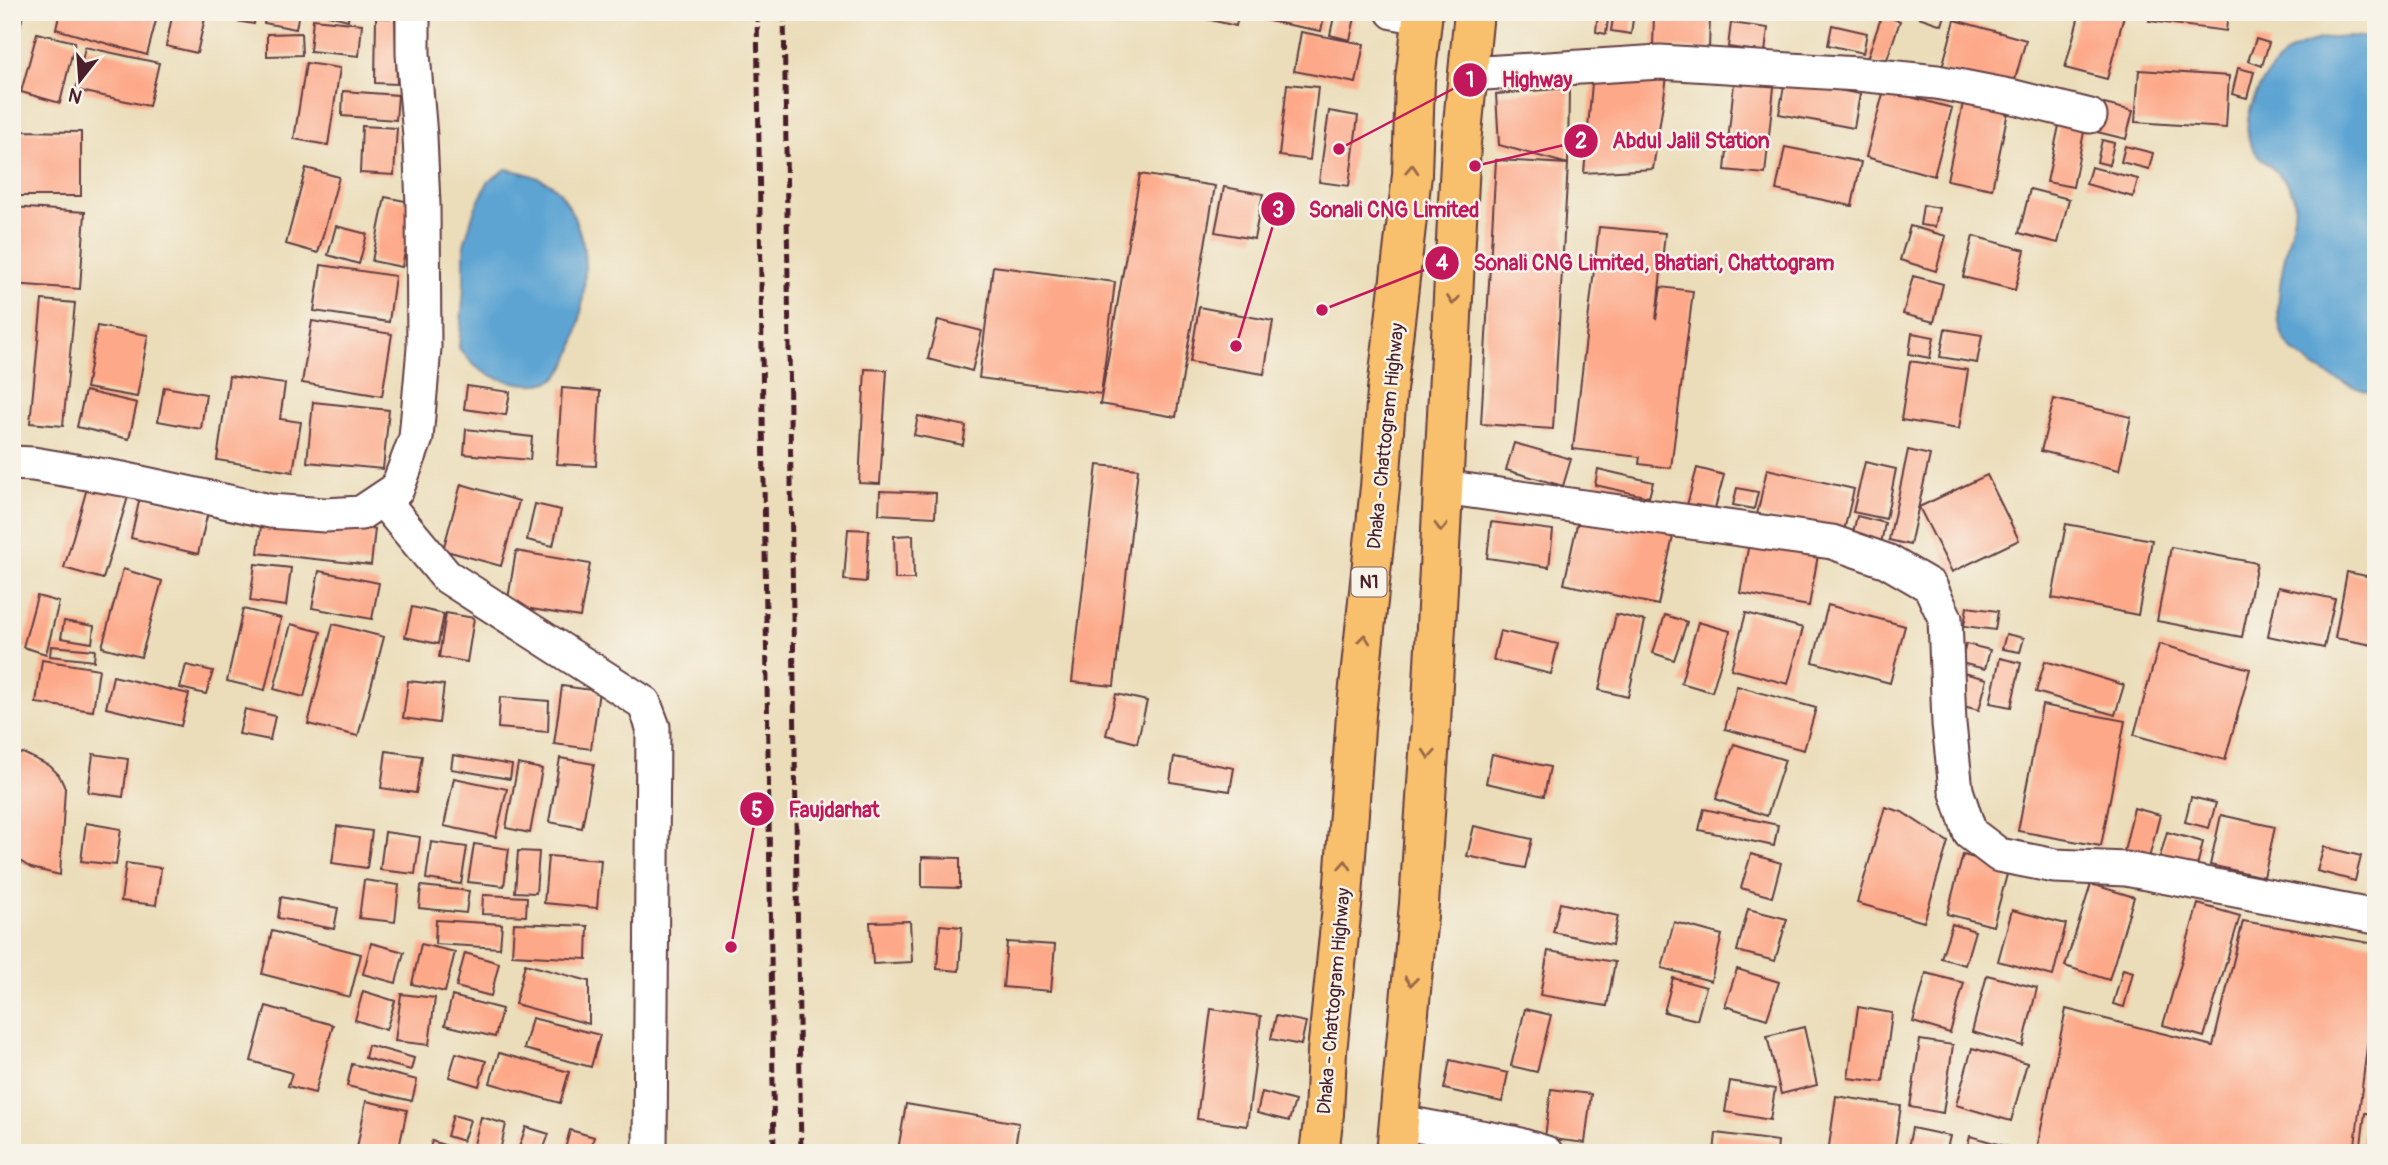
<svg xmlns="http://www.w3.org/2000/svg" width="2388" height="1165" font-family="Pangolin,sans-serif">
	<style>
		.water { fill: #5da4d3; stroke: #54627f; stroke-width: 2 }
		.building { fill: #fda989 }
		.lines { fill: none; stroke-linecap: round; stroke-linejoin: round }
		.minor-casing { stroke: #623c40; stroke-width: 37 }
		.trunk-casing { stroke: #623c40; stroke-width: 42 }
		.minor { stroke: #fff; stroke-width: 33 }
		.trunk { stroke: #f8bf6c; stroke-width: 38 }
		.rail { stroke: #4a1f2b; stroke-width: 5; stroke-dasharray: 10 5; stroke-linecap: butt }
		.oneway { stroke: #986748 }
		.labels { text-anchor: middle; stroke-width: 5; stroke-linejoin: round; paint-order: stroke }
		.shield { fill: #f7f3e8; stroke: #7e5f64; stroke-width: 2 }
		.shield-label { font-size: 18px; font-weight: bold; fill: #4a1f2b }
		.street-label { font-size: 19px; fill: #4a1f2b; stroke: #f7f3e8 }
		.leader { fill: none; stroke: #c2185b; stroke-width: 2.5 }
		.callout-dot { fill: #c2185b; stroke: #f7f3e8; stroke-width: 2.5 }
		.mark-label { font-size: 21px; text-anchor: middle; font-weight: bold; fill: #fff }
		.callout-label { font-size: 21px; text-anchor: middle; font-weight: bold; fill: #c2185b; stroke: #f7f3e8; stroke-width: 5; stroke-linejoin: round; paint-order: stroke }
	</style>
	<rect width="100%" height="100%" fill="#f7f3e8"/>
	<filter id="ink" filterUnits="userSpaceOnUse"><feTurbulence type="fractalNoise" baseFrequency=".0143" numOctaves="2"/><feDisplacementMap in="SourceGraphic" scale="14" xChannelSelector="R" yChannelSelector="G"/><feConvolveMatrix kernelMatrix="1 2 1 2 8 2 1 2 1" color-interpolation-filters="sRGB"/></filter>
	<filter id="wash" filterUnits="userSpaceOnUse"><feTurbulence type="fractalNoise" baseFrequency=".00686" numOctaves="4" result="noise"/><feDisplacementMap in="SourceGraphic" scale="28" xChannelSelector="R" yChannelSelector="G"/><feGaussianBlur stdDeviation="1.57" result="paint"/><feColorMatrix in="noise" values="0 0 0 0 0 0 0 0 0 0 0 0 0 0 0 0 0 1.4 0 .05"/><feComposite in="paint" operator="in"/></filter>
	<g filter="url(#wash)">
		<rect width="100%" height="100%" fill="#ebddb9"/>
		<path class="water" d="M2335,37H2376V395C2347,385 2291,363 2281,331C2274,311 2282,272 2286,251C2289,236 2297,214 2294,199C2290,176 2266,168 2254,150C2234,121 2265,70 2289,52C2302,43 2319,40 2335,37Z
			M506,169C522,172 543,177 556,188C569,201 582,233 584,251C587,282 580,354 558,376C543,392 499,381 482,371C472,365 466,356 459,348L464,287V245L474,211L488,182Z"/>
		<g id="blocks">
			<path class="building" d="M60,12H155L158,13L147,55L56,29Z
				M173,12L205,18L197,53L166,46Z
				M238,12H256L254,24L236,21Z
				M266,12H299L296,29L264,23Z
				M316,12H349L348,20Z
				M1195,12H1239L1236,26L1194,16Z
				M1255,12H1325L1321,31L1253,18Z
				M1335,12L1356,13L1350,40L1330,35Z
				M1598,12H1609L1606,34L1596,32Z
				M1614,12H1634L1631,34L1611,31Z
				M1904,12H1946L1942,25Z
				M2080,12H2125L2107,79L2065,68Z
				M2150,12H2228L2226,31L2149,21Z
				M1654,15L1710,17L1709,49L1653,47Z
				M1882,15L1900,21L1885,65L1867,59Z
				M12,17L22,19L13,58L12,57Z
				M376,18H395L397,84L375,83Z
				M313,19L362,24L359,56L310,51Z
				M1955,20L2026,40L2012,90L1941,71Z
				M1731,23L1768,28L1765,52L1728,47Z
				M1832,25L1867,33L1863,53L1828,45Z
				M1301,32L1364,44L1356,83L1294,71Z
				M37,33L75,42L60,103L21,92Z
				M301,33L302,55L267,56V34Z
				M2256,39L2269,43L2262,66L2248,61Z
				M85,47L159,63L149,106L76,90Z
				M306,63L340,68L328,145L294,139Z
				M2238,68L2254,72L2247,98L2232,94Z
				M2139,70L2229,76L2226,128L2135,122Z
				M1593,72L1667,77L1653,169L1584,173Z
				M1735,74L1775,77L1765,174L1725,170Z
				M1785,80L1860,94L1854,128L1779,114Z
				M1287,84L1318,87L1310,160L1279,156Z
				M1569,88L1568,164L1499,145L1496,94Z
				M1884,90L1952,108L1934,176L1866,157Z
				M343,91L398,95L396,120L342,116Z
				M1964,98L2009,107L1992,189L1947,180Z
				M2100,103L2133,111L2126,139L2093,131Z
				M1329,111L1358,116L1349,186L1319,182Z
				M2060,121L2085,127L2073,187L2047,182Z
				M362,126L397,128L394,175L360,173Z
				M16,131L81,132V196H15Z
				M2102,140L2114,143L2109,165L2097,162Z
				M2125,146L2153,153L2149,169L2121,162Z
				M1785,147L1861,162L1852,206L1776,190Z
				M1496,160L1568,164L1553,429L1481,424Z
				M2091,167L2138,179L2133,197L2086,184Z
				M306,168L339,177L318,253L286,244Z
				M1140,174L1215,186L1176,417L1100,404Z
				M1224,187L1263,194L1254,239L1215,232Z
				M2030,189L2069,199L2058,243L2019,233Z
				M385,197L415,203L402,267L372,261Z
				M1923,205L1939,208L1935,227L1920,225Z
				M12,207L85,212L80,289L12,284Z
				M336,226L367,234L359,264L328,255Z
				M1910,226L1946,236L1936,271L1900,260Z
				M1599,227L1665,233L1656,320L1661,287L1693,291L1671,468L1639,464L1640,457L1573,449Z
				M1973,236L2025,250L2015,290L1963,277Z
				M321,265L395,276L389,322L314,311Z
				M993,266L1115,282L1101,394L979,378Z
				M1913,276L1943,284L1934,322L1903,314Z
				M42,300L75,303L63,426L30,423Z
				M1199,307L1273,321L1264,374L1190,362Z
				M938,320L982,331L972,371L928,359Z
				M312,321L392,334L382,396L302,383Z
				M97,326L148,335L137,397L86,388Z
				M1945,329L1982,335L1977,363L1940,357Z
				M1912,333L1934,337L1930,358L1909,354Z
				M1910,361L1968,370L1959,429L1901,420Z
				M865,369L887,370L880,484L859,483Z
				M229,376L285,384L280,419L301,422L293,472L217,460Z
				M467,386L510,392L506,415L464,409Z
				M164,387L206,394L201,429L158,421Z
				M562,388L600,391L596,466L557,464Z
				M85,391L137,403L129,439L77,427Z
				M2054,399L2131,417L2119,470L2041,451Z
				M313,402L389,410L383,469L307,462Z
				M918,416L966,426L963,445L914,435Z
				M466,429L532,437L530,460L464,454Z
				M1514,443L1571,459L1563,486L1506,470Z
				M1908,450L1930,455L1910,545L1889,540Z
				M1865,462L1896,469L1886,519L1853,512Z
				M1097,465L1138,469L1114,686L1072,682Z
				M1697,468L1724,475L1714,512L1687,505Z
				M1598,469L1653,482L1649,497L1595,485Z
				M1767,469L1854,489L1843,535L1757,515Z
				M1987,475L2019,540L1952,572L1919,507Z
				M461,484L519,501L501,566L443,550Z
				M88,485L128,497L103,579L64,568Z
				M1737,488L1758,492L1754,509L1733,505Z
				M880,491L936,493L935,517L879,514Z
				M140,497L208,512L198,554L131,538Z
				M535,504L561,510L553,546L527,540Z
				M1580,511L1674,532L1658,605L1564,584Z
				M1857,516L1885,523L1881,544L1852,537Z
				M262,517L375,529L371,565L258,553Z
				M1491,522L1553,530L1549,567L1487,558Z
				M2066,524L2152,540L2138,615L2052,598Z
				M848,529L869,530L866,582L844,580Z
				M913,535L914,579H895L894,536Z
				M1749,543L1818,555L1809,606L1740,593Z
				M2171,547L2257,563L2242,637L2157,621Z
				M516,551L590,564L580,617L507,605Z
				M255,564L291,568L286,606L250,601Z
				M123,569L162,581L141,657L102,647Z
				M319,571L379,583L372,619L312,608Z
				M2347,572L2376,578V630L2373,645L2335,638Z
				M2278,587L2335,599L2324,648L2268,636Z
				M37,596L59,602L46,654L23,647Z
				M1828,605L1905,626L1890,683L1813,662Z
				M412,607L444,614L438,644L405,637Z
				M1967,607L1998,611L1995,630L1964,626Z
				M243,609L281,618L265,690L227,681Z
				M446,613L474,618L467,662L439,657Z
				M1746,613L1803,628L1788,684L1731,669Z
				M1616,614L1645,621L1628,697L1599,690Z
				M1665,615L1687,622L1674,660L1653,653Z
				M64,621L94,626L92,643L61,638Z
				M1698,622L1730,631L1712,692L1681,683Z
				M291,624L321,632L304,697L274,689Z
				M333,624L384,637L358,736L308,724Z
				M1500,631L1558,644L1551,674L1493,660Z
				M2006,634L2024,638L2020,652L2002,649Z
				M1966,644L1990,650L1985,669L1961,663Z
				M2159,644L2250,669L2225,760L2134,735Z
				M51,646L95,650L94,661L50,656Z
				M2000,658L2021,663L2011,707L1990,703Z
				M42,660L99,669L93,711L36,703Z
				M2045,661L2124,685L2115,715L2036,692Z
				M186,665L213,671L206,694L180,688Z
				M1963,673L1987,679L1979,710L1955,704Z
				M113,676L189,694L181,726L106,708Z
				M408,681L444,685L439,723L403,718Z
				M562,686L599,691L591,749L554,744Z
				M1737,686L1816,708L1804,750L1725,729Z
				M1116,694L1147,701L1137,743L1106,735Z
				M500,697L549,701L548,732L498,728Z
				M2042,705L2125,721L2101,846L2018,831Z
				M245,709L275,716L270,740L239,734Z
				M1734,744L1785,760L1767,816L1716,799Z
				M386,751L422,756L416,793L381,788Z
				M23,753L50,766L59,775L65,788L60,875L31,868L12,856V756Z
				M93,754L128,759L123,797L88,792Z
				M1492,754L1550,767L1544,796L1486,783Z
				M453,755L512,765L510,779L451,769Z
				M1174,757L1234,768L1230,791L1170,782Z
				M560,758L594,764L582,828L549,822Z
				M518,764L542,769L530,833L506,828Z
				M454,778L507,789L496,837L444,826Z
				M2191,797L2216,803L2209,828L2185,822Z
				M1885,807L1902,812L1948,842L1924,922L1857,903Z
				M2134,808L2160,815L2148,862L2123,856Z
				M1704,809L1778,825L1774,846L1699,830Z
				M2221,815L2275,827L2264,877L2210,865Z
				M86,823L121,829L116,865L81,861Z
				M337,826L372,831L367,868L332,863Z
				M1474,826L1532,839L1525,868L1467,856Z
				M385,832L420,837L415,874L380,870Z
				M2167,832L2203,842L2195,874L2158,864Z
				M431,842L467,847L461,884L426,879Z
				M474,844L509,849L504,886L468,882Z
				M2324,847L2361,856L2355,881L2317,871Z
				M518,851L539,852L536,893L515,892Z
				M1751,854L1781,863L1772,897L1741,888Z
				M1963,855L2009,867L1993,926L1947,914Z
				M548,856L601,860L597,908L544,903Z
				M922,857L960,858V888L922,887Z
				M126,863L161,868L156,905L121,901Z
				M364,880L399,885L395,922L359,918Z
				M2091,884L2134,897L2109,980L2065,966Z
				M421,886L469,891L466,913L419,908Z
				M483,895L527,897L526,916L482,914Z
				M281,897L338,908L334,929L278,918Z
				M1560,903L1618,916L1612,945L1553,932Z
				M2198,904L2240,916L2204,1037L2163,1025Z
				M1748,909L1787,919L1775,961L1737,951Z
				M2012,910L2066,924L2053,976L1998,961Z
				M436,920L502,924L500,948L435,944Z
				M910,921L912,962L873,964L870,922Z
				M2243,921L2376,944V974L2354,1153H2036L2066,1009L2213,1046Z
				M1674,922L1722,935L1711,981L1662,968Z
				M514,923L588,926L587,959L512,955Z
				M1952,924L1975,931L1965,965L1941,958Z
				M940,925L962,927L959,971L937,969Z
				M272,931L361,954L350,997L262,974Z
				M1007,942L1055,945L1051,991L1003,987Z
				M371,943L404,952L396,983L363,974Z
				M421,944L455,952L445,992L412,984Z
				M1548,951L1615,962L1607,1006L1540,995Z
				M465,953L499,963L491,996L456,987Z
				M525,964L589,981V1024L515,1004Z
				M1737,969L1779,982L1767,1019L1725,1006Z
				M2123,969L2133,972L2124,1007L2113,1004Z
				M1926,973L1964,983L1950,1033L1913,1022Z
				M1987,975L2037,988L2023,1046L1972,1032Z
				M1673,978L1706,987L1697,1020L1664,1012Z
				M363,991L395,1001L386,1030L355,1020Z
				M401,994L435,998L429,1045L395,1041Z
				M452,996L502,1009L495,1037L445,1025Z
				M266,1006L333,1025L315,1093L288,1086L292,1073L251,1061Z
				M1858,1007L1892,1013L1883,1082L1848,1078Z
				M1211,1009L1261,1016L1247,1126L1197,1119Z
				M1525,1009L1551,1015L1537,1072L1511,1066Z
				M1276,1016L1306,1022L1301,1045L1271,1039Z
				M532,1018L600,1035L591,1067L524,1049Z
				M1804,1027L1817,1085L1781,1094L1767,1036Z
				M1920,1040L1953,1045L1943,1113L1910,1107Z
				M368,1045L414,1058L411,1070L365,1058Z
				M1972,1048L2027,1063L2011,1121L1956,1105Z
				M456,1053L486,1061L479,1086L449,1077Z
				M499,1053L569,1072L560,1103L490,1083Z
				M1450,1060L1508,1073L1502,1102L1444,1089Z
				M352,1064L417,1080L412,1101L347,1086Z
				M1730,1081L1775,1089L1770,1120L1725,1112Z
				M1551,1089L1591,1094L1585,1143L1545,1138Z
				M1262,1092L1295,1101L1289,1121L1257,1113Z
				M1836,1096L1901,1106L1894,1153H1828Z
				M366,1101L407,1110L398,1153H356Z
				M906,1104L1019,1123L1014,1153H913L898,1150Z
				M2365,1113L2376,1114V1153H2360Z
				M453,1115L470,1120L463,1141L447,1136Z
				M481,1117L506,1124L500,1151L474,1144Z
				M526,1127L549,1134L542,1153H517Z
				M1912,1128L1950,1136L1946,1153H1907Z
				M570,1130L594,1137L589,1153H564Z
				M1716,1133L1778,1141L1777,1153H1714Z
				M1970,1136L2015,1149L2014,1153H1966Z
				M432,1141L465,1152V1153H428Z"/>
		</g>
	</g>
	<g filter="url(#ink)">
		<use href="#blocks" fill-opacity="0" stroke="#623c40" stroke-width="2"/>
		<g class="lines">
			<defs>
				<path id="minor" d="M1393,12L1423,17
					M1468,74L1660,62L1858,74L1937,82L2014,97L2090,116
					M12,463L33,464L123,479L270,511L325,515L361,513L397,489L416,438L424,348L423,205L420,136L413,54V12
					M1443,487L1832,542L1887,561L1930,586L1945,618L1949,724L1956,790L1970,833L1999,855L2055,866L2126,869L2376,917
					M382,499L446,576L644,703L653,727L650,1153
					M1400,1122L1513,1143L1546,1153"/>
				<path id="trunk" d="M1319,1153L1324,1114L1327,1052L1343,897L1356,715L1380,487L1387,390L1412,175L1415,80L1423,12
					M1396,1153L1419,904L1431,723L1461,143L1474,12"/>
			</defs>
			<use href="#minor" class="minor-casing"/>
			<use href="#trunk" class="trunk-casing"/>
			<use href="#minor" class="minor"/>
			<use href="#trunk" class="trunk"/>
			<path class="rail" d="M757,12L774,1153
				M784,12L801,1153"/>
		</g>
		<defs><path id="oneway-chevron" d="M-2-3.5L2.5 0L-2 3.5" fill="none" stroke-width="1.6" stroke-linecap="round" stroke-linejoin="round" transform="scale(1.75)"/></defs>
		<g class="oneway">
			<use href="#oneway-chevron" transform="translate(1412 169) rotate(-87)"/>
			<use href="#oneway-chevron" transform="translate(1453 300) rotate(94)"/>
			<use href="#oneway-chevron" transform="translate(1441 527) rotate(92)"/>
			<use href="#oneway-chevron" transform="translate(1364 639) rotate(-84)"/>
			<use href="#oneway-chevron" transform="translate(1429 754) rotate(94)"/>
			<use href="#oneway-chevron" transform="translate(1345 865) rotate(-86)"/>
			<use href="#oneway-chevron" transform="translate(1411 981) rotate(96)"/>
		</g>
	</g>
	<g class="labels">
		<rect class="shield" x="1351.5" y="567.5" width="35" height="29" rx="5"/>
		<g class="shield-label">
			<text x="1369" y="588">N1</text>
		</g>
		<g class="street-label">
			<text transform="translate(1385 436) rotate(-84)" y="7">Dhaka - Chattogram Highway</text>
			<text transform="translate(1333 1001) rotate(-85)" y="7">Dhaka - Chattogram Highway</text>
		</g>
	</g>
	<path class="leader" d="M1339 149L1470 80M1475 166L1581 141M1236 346L1278 209M1322 310L1442 263M731 947L757 809"/>
	<g class="callout-dot">
		<circle cx="1339" cy="149" r="7"/>
		<circle cx="1475" cy="166" r="7"/>
		<circle cx="1236" cy="346" r="7"/>
		<circle cx="1322" cy="310" r="7"/>
		<circle cx="731" cy="947" r="7"/>
		<circle cx="1470" cy="80" r="18"/>
		<circle cx="1581" cy="141" r="18"/>
		<circle cx="1278" cy="209" r="18"/>
		<circle cx="1442" cy="263" r="18"/>
		<circle cx="757" cy="809" r="18"/>
	</g>
	<g class="mark-label">
		<text x="1470" y="87">1</text>
		<text x="1581" y="148">2</text>
		<text x="1278" y="217">3</text>
		<text x="1442" y="270">4</text>
		<text x="757" y="817">5</text>
	</g>
	<g class="callout-label">
		<text x="1537" y="87">Highway</text>
		<text x="1691" y="148">Abdul Jalil Station</text>
		<text x="1394" y="217">Sonali CNG Limited</text>
		<text x="1654" y="270">Sonali CNG Limited, Bhatiari, Chattogram</text>
		<text x="834" y="817">Faujdarhat</text>
	</g>
	<rect width="2388" height="1165" fill="none" stroke="#f7f3e8" stroke-width="42"/>
	<g transform="translate(80 80) rotate(197)" stroke="#f7f3e8" stroke-width="5" paint-order="stroke">
	<path d="M0-5L12 26L0 18L-12 26Z" fill="#4a1f2b"/>
	<text y="-10" font-size="19" font-weight="bold" text-anchor="middle" fill="#4a1f2b">N</text>
	</g>
</svg>
